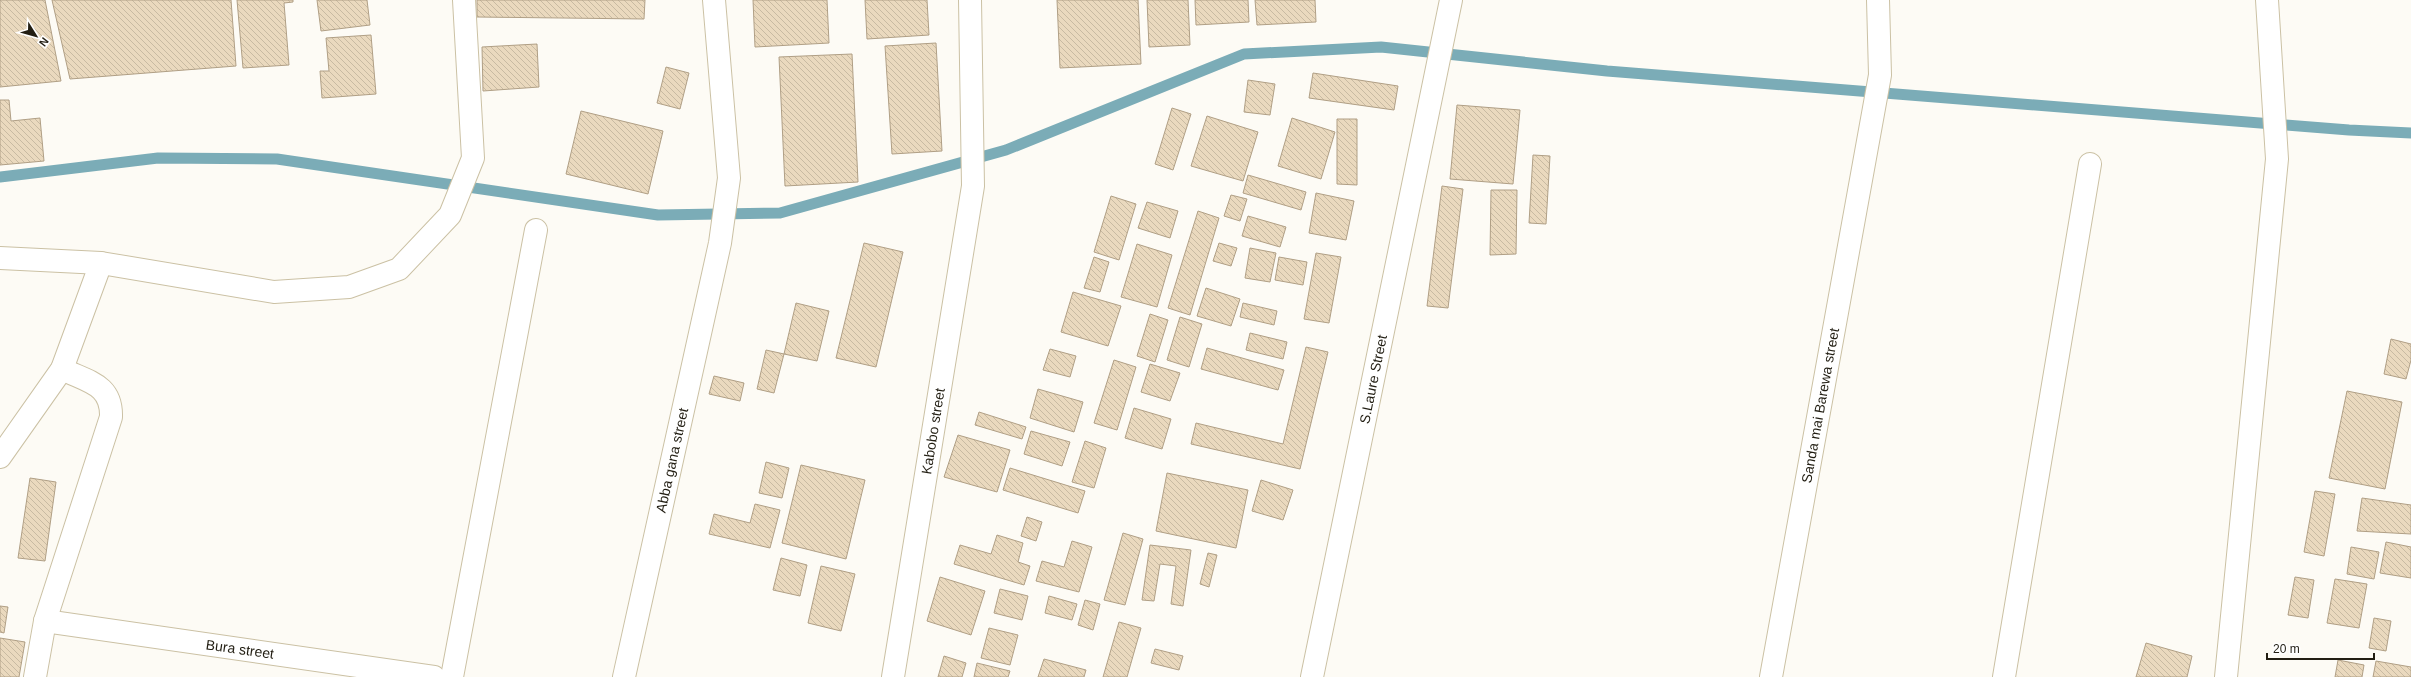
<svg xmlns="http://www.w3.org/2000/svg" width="2411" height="677" font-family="Arial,sans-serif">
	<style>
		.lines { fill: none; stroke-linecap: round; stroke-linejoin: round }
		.stream { stroke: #7bacb7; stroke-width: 11 }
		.building { fill: url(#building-back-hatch); stroke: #b09f85 }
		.minor-casing { stroke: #cbc1a4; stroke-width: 24 }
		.minor { stroke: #fff; stroke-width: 22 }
		.labels { text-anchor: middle; stroke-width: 4; stroke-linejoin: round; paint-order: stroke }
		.street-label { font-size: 14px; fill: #221e13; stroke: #fff }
	</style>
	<defs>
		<pattern id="building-back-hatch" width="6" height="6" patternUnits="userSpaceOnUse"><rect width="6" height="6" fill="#ead9be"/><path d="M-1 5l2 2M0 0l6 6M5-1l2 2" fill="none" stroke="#c8baa2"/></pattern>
	</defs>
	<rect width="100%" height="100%" fill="#fdfbf5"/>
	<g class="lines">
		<path class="stream" d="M0,177L158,158L277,159L658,215L780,213L1006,150L1244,54L1381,47L1607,71L2349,130L2411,133"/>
	</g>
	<path class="building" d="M0,0H45L61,81L0,87Z
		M52,0H231L236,66L70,79Z
		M237,0H293V2L284,3L289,65L243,68Z
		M317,0H367L370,25L321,31Z
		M477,0H645L644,19L477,17Z
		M753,0H827L829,43L755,47Z
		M865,0H927L929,35L867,39Z
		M1057,0H1138L1141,64L1060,68Z
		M1147,0H1188L1190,45L1149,47Z
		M1195,0H1248L1249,22L1196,25Z
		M1255,0H1315L1316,22L1257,25Z
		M371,35L376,94L322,98L320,71H329L326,38Z
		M936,43L942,151L892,154L885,46Z
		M537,44L539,87L483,91L482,47Z
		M852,54L858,182L785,186L779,57Z
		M666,67L689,73L680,109L657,103Z
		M1313,73L1398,86L1394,110L1309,98Z
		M1248,80L1275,84L1270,115L1244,112Z
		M0,100H9L11,121L40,118L44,161L0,165Z
		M1457,105L1520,110L1513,184L1450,179Z
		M1172,108L1191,114L1173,170L1155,164Z
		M581,111L663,131L648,194L566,174Z
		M1207,116L1258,132L1243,181L1191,166Z
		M1292,118L1335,132L1321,179L1278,166Z
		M1337,119H1357V185L1337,184Z
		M1533,155L1550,156L1546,224L1529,223Z
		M1248,175L1306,192L1301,210L1243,193Z
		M1442,186L1463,189L1448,308L1427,306Z
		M1491,190H1517L1516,254L1490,255Z
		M1316,193L1354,201L1346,240L1309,233Z
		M1231,195L1247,199L1240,221L1224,216Z
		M1111,196L1136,204L1119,260L1094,252Z
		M1147,202L1178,211L1170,238L1138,228Z
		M1198,211L1219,218L1190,315L1168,308Z
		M1248,216L1286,227L1280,247L1242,236Z
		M864,243L903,252L876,367L836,358Z
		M1219,243L1237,248L1231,266L1213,261Z
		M1137,244L1172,255L1157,307L1121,297Z
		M1250,248L1276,253L1270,282L1245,278Z
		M1316,253L1341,257L1329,323L1304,319Z
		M1094,257L1109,262L1100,292L1084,288Z
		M1279,257L1307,262L1303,285L1275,280Z
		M1206,288L1240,299L1231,326L1197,316Z
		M1073,292L1121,306L1108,346L1061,332Z
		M796,303L829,311L817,361L784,354Z
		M1243,303L1277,311L1274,325L1240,317Z
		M1150,314L1168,320L1155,362L1137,356Z
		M1180,317L1202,324L1189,367L1167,360Z
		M1250,333L1287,342L1283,359L1246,350Z
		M2391,339L2411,344V360L2406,379L2384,374Z
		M1306,347L1328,352L1300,469L1191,444L1196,423L1283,444Z
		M1207,348L1284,370L1278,390L1201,369Z
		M1050,349L1076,356L1070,377L1043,370Z
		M766,350L784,354L774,393L757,389Z
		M1114,360L1136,367L1117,430L1094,423Z
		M1150,364L1180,373L1170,401L1141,392Z
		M714,376L744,383L740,401L709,394Z
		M1038,389L1083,402L1074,432L1030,418Z
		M2347,391L2402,402L2385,489L2329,478Z
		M1134,408L1171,419L1162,449L1125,438Z
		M979,412L1026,427L1022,439L975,425Z
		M1031,431L1070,442L1062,466L1024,454Z
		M958,435L1010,450L997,492L944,477Z
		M1085,441L1106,448L1094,488L1072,482Z
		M766,462L789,468L782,498L759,493Z
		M801,465L865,480L846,559L782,543Z
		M1010,468L1085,491L1078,513L1003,490Z
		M1167,473L1248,490L1236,548L1156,531Z
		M30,478L56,482L45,561L18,558Z
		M1261,480L1293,490L1283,520L1252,511Z
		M2315,491L2335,494L2324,556L2304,552Z
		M2362,498L2411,505V534L2357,531Z
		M755,504L780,510L770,548L709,534L714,514L750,523Z
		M1027,517L1042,522L1036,541L1021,536Z
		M1123,533L1143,539L1125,605L1104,600Z
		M997,535L1023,543L1018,562L1030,566L1024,585L954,564L960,545L991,554Z
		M1072,541L1092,547L1079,592L1036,581L1042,561L1064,567Z
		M2386,542L2411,547V578L2380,573Z
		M1150,545L1191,550L1183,606L1171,604L1176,566L1160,564L1154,601L1142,600Z
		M2351,547L2379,552L2374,579L2347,574Z
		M1208,553L1217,555L1209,587L1200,584Z
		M781,558L807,565L800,596L773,590Z
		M821,566L855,574L841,631L808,623Z
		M940,577L985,591L971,635L927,621Z
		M2295,577L2314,580L2308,618L2288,615Z
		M2335,579L2367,584L2359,628L2327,623Z
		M1000,589L1028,596L1022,620L994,613Z
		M1049,596L1077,604L1072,620L1045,613Z
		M1085,600L1100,604L1093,630L1078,625Z
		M0,606L8,607L4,633L0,632Z
		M2374,618L2391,621L2386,651L2369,648Z
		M1119,622L1141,628L1127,677H1103Z
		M989,628L1018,635L1010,665L981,658Z
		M0,638L25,642L19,677H0Z
		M2146,643L2192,656L2187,677H2136Z
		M1155,649L1183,656L1179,670L1151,663Z
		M944,656L966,663L962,677H938Z
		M1044,659L1086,670L1084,677H1038Z
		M2338,660L2364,665L2362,677H2335Z
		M2376,661L2411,667V677H2373Z
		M977,663L1010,671L1008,677H974Z"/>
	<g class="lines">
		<defs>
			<g id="minor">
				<path d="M0,258L101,263L274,292L349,287L399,269L450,215L473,158L464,0"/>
				<path d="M0,457L62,369L101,263"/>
				<path id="s1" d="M45,621L434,677"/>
				<path d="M35,677L45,621L111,417C112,384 88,382 62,369"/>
				<path d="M452,677L536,230"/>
				<path id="s2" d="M624,677L720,243L729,178L714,0"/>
				<path id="s3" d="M893,677L973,186L970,0"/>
				<path id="s4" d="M1312,677L1451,0"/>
				<path id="s5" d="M1771,677L1880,75L1878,0"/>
				<path d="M2004,677L2090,164"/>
				<path d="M2226,677L2277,159L2267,0"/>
			</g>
		</defs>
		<use href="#minor" class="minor-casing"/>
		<use href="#minor" class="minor"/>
	</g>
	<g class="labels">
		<g class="street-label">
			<text dy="5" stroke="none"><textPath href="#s4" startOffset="304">S.Laure Street</textPath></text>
			<text dy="5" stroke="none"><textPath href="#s5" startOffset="276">Sanda mai Barewa street</textPath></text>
			<text dy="5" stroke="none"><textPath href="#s3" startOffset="249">Kabobo street</textPath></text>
			<text dy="5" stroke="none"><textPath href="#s2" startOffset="222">Abba gana street</textPath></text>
			<text dy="5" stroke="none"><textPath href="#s1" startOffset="197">Bura street</textPath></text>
		</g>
	</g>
	<g transform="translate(36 36) rotate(127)" stroke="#ffffff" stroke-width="3" paint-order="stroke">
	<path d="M0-3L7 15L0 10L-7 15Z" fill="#221e13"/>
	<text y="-6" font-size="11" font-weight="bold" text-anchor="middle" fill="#221e13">N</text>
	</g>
	<path d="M2267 653v6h107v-6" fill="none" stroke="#221e13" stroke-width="2"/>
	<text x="2273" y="653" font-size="12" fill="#221e13" stroke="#ffffff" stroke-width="3" paint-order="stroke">20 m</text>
</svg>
